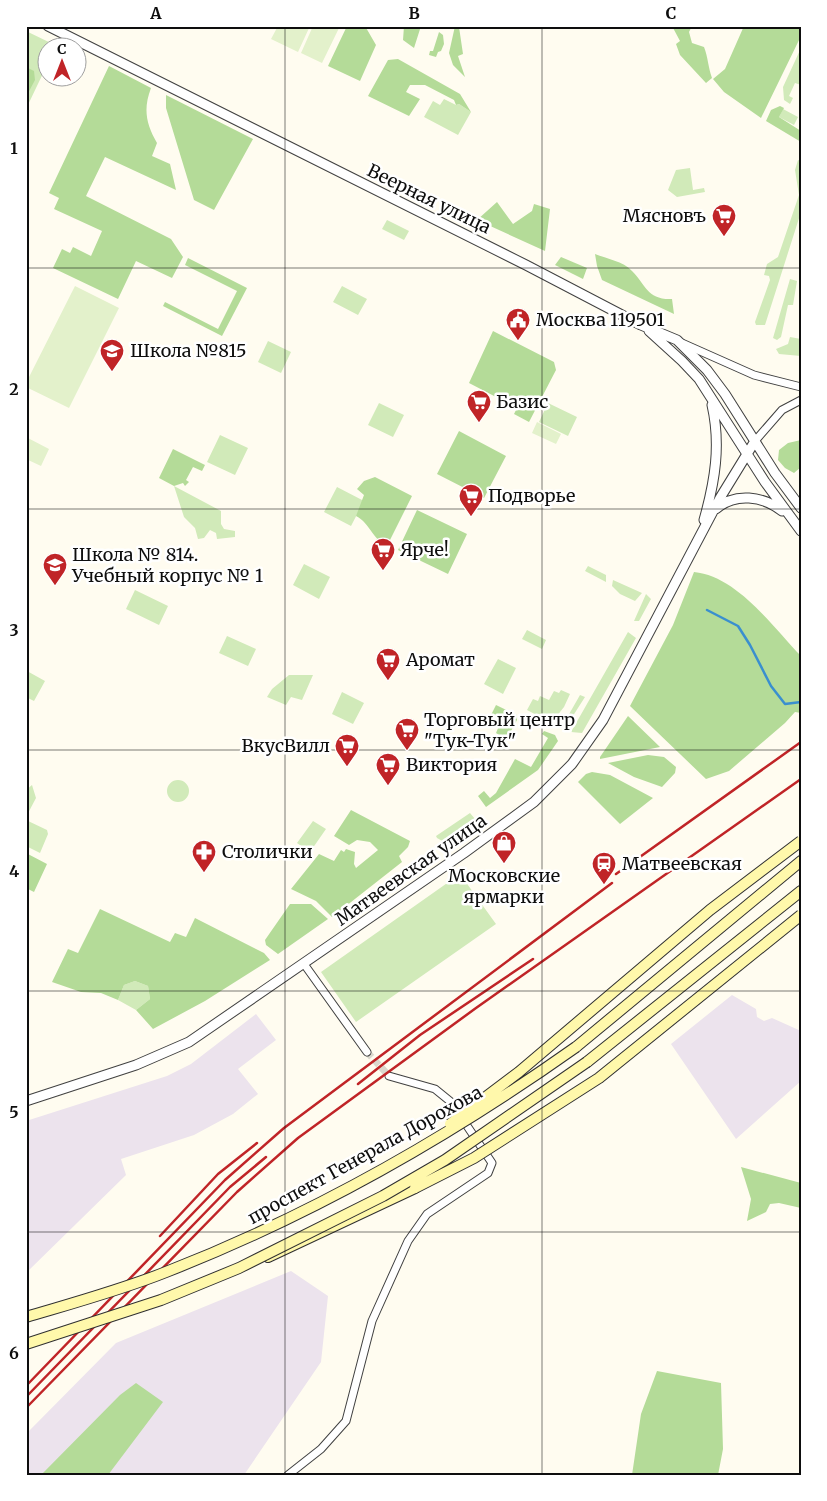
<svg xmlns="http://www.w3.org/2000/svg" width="827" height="1501" font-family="Merriweather,serif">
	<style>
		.industrial { fill: #ece3ed }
		.green { fill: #d1eab9 }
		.forest { fill: #b4db98 }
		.pitch { fill: #e3f1cb }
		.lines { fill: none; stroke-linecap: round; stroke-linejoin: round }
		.stream { stroke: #3a8fcf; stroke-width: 2.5 }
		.minor-tunnel { stroke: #dbd8ce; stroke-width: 7; stroke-dasharray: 7 3.5; stroke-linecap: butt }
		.minor-casing { stroke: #414141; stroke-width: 9 }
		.tertiary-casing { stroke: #414141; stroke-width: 11 }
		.secondary-casing { stroke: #303030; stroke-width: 12 }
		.minor { stroke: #fff; stroke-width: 7 }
		.tertiary { stroke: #fff; stroke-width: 9 }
		.secondary { stroke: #fff8ab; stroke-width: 10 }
		.rail { stroke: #c02427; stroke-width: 2.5 }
		.secondary-bridge-casing { stroke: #303030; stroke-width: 12; stroke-linecap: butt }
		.secondary-bridge { stroke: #fff8ab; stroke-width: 10 }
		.grid { fill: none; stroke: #0e0e0e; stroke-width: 1; stroke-opacity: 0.55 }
		.labels { text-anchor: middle; stroke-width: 5; stroke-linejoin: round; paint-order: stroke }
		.street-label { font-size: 18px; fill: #0e0e0e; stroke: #fff }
		.poi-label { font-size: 18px; fill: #0e0e0e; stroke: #fff; text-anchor: start }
		.neatline { fill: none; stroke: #0e0e0e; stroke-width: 2 }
		.grid-label { font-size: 16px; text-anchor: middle; font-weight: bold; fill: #0e0e0e }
	</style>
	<rect width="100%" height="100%" fill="#fffcf0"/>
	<path class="industrial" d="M732,995L756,1009L757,1017L764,1021L772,1018L801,1031V1081L736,1139L671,1044Z
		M256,1014L276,1040L238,1069L258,1094L233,1114L194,1135L121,1159L126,1175L26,1273V1121L167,1076L191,1064Z
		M291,1271L328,1296L321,1362L244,1475H26V1434L116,1343Z"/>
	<path class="green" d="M26,31L57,46L48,48L47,65L26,109Z
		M801,48V85L795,83L789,96L793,98L790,104L784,100L783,87Z
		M444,99L456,105L459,104L471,112L458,135L424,117L433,101L440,105Z
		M783,109L798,117L794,125L779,117Z
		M798,160L801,161V212L765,325H756L755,322L770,280L769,276L764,275L767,264L778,257L799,195L795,170Z
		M690,168L693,190L704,188L705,192L677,197L668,190L676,170Z
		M387,220L409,231L404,240L382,229Z
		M790,279L797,281L793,305H788L781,337L777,340L773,338Z
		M342,286L367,299L358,315L333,302Z
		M790,337L801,339V356L779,354L776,349L788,344Z
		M268,341L291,352L281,373L258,362Z
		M379,403L404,415L393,437L368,425Z
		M548,403L577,417L568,436L539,422Z
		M220,435L248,448L235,475L207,462Z
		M174,486L221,511V524L224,529L235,531V537L217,539L216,533L210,530L204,538L198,539L195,528L184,517Z
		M337,487L364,501L351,526L324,512Z
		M304,564L330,577L319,599L293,585Z
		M588,566L606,575V582L585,571Z
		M613,580L642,593L635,601L620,594L612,586Z
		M135,590L168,606L159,625L126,609Z
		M646,594L651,599L639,621H634Z
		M527,630L546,640L542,649L522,639Z
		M628,632L636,638L582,733L571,732Z
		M227,636L256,649L248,666L219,653Z
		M498,659L516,668L503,694L484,684Z
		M27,671L45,681L34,701L26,697Z
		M289,675H313L302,700L291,697L286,705L267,697L272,689Z
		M561,690L570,694L564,707L556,717L548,721L527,710L533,699L538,701L540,696L549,700L554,691L559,693Z
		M342,692L364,703L353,724L332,714Z
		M580,695L585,697L569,722L568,716Z
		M167 791a11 11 0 1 1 22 0a11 11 0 1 1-22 0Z
		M32,785L36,798L26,817V790Z
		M470,813L475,819L444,842L437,838L436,836Z
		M26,820L47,830L48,834L40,853L26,846Z
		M313,821L326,829L310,852L297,843Z
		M460,874L496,924L356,1022L321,972Z
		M135,981L148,986L150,999L136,1010L118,1000L124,985Z"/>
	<path class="forest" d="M347,26H365L376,45L360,81L328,66Z
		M404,26H421L414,48L403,40Z
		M455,26L459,27L463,54L458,56L465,77L453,65L449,53Z
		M672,26H692L689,32L692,43L704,47C708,57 708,67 712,78L706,83L680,55L676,44L680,41Z
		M744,26H801V36L761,118L724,92L713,79L725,69Z
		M439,32L443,35L444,44L441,51L438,52L436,57L429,55L430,51H433Z
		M398,59L460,94L471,112L459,104L456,105L454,100L425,85H410L406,92L420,99L409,116L368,96L388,60Z
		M109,66L151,88C143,109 146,124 157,143L152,156L170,164L176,190L105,157L86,196L171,239L183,257L172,278L136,261L118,299L53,268L62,249L70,253L73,247L91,256L102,231L54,209L59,198L49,193Z
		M26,67L34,71L35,80L26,97Z
		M166,95L253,139L214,210L194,200L166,108Z
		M780,106L784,108L779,117L801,131V142L766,121L771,110Z
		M497,202L513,224L532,211L534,204L550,209L545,251L477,220Z
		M595,254C607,259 623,261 632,271C646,285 647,300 672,299L674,314L602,280L597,266Z
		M561,257L587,268L583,279L555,265Z
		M188,258L247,288L222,336L163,306L165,302L218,329L237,291L185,265Z
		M493,331L554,362L556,370L529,422L514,414L517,408L469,383Z
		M459,431L506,456L484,498L437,474Z
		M801,440V467L794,473L785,468L778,460L779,450L788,443Z
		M173,449L205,465L202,471L193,467L186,480L189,482L185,486L183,483L174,486L159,478Z
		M375,477L412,496L387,546C371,538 371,524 356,516L364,495L357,489L364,481Z
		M417,510L467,534L448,574L398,550Z
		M694,572C737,576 773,627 801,656V713L795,712L785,723L729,771L706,779L630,706L673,625Z
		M496,705L517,715V720L505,742L497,738L499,735L496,733L499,726L488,721Z
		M628,716L660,747L600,759V757Z
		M544,731L555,735L558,741L538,770L486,807L478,796L484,791L490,798L496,793L515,759L531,767L548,738L542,734Z
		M648,755L664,757L676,767L675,773L662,787L634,777L608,763Z
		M592,772L610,775L653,798L620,824L578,782L586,774Z
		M351,810L410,841L408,847L399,856L402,862L332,917L316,901L291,889L319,854L334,861L341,850L344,852L346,849L355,852L354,864L356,868L378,850L370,842L357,840L349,845L334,836Z
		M26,853L47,864L34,892L26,888Z
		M290,904H311L328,919L278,954L266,945L265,940Z
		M100,909L170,942L175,933L186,937L195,918L264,953L270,960L205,1001L153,1029L136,1010L150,999L148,986L135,981L124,985L118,1000L101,993L81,992L52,982L68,949L78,953Z
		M741,1167L801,1183V1208L779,1203L770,1204L766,1212L747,1221L751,1199Z
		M657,1371L721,1383L723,1449L718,1475H632L641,1414Z
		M136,1383L163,1402L108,1475H41L120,1395Z"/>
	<path class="pitch" d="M278,26H310L298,52L271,39Z
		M313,26H340L322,63L301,53Z
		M75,286L119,308L69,408L26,387V383Z
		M537,422L561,434L556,444L532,433Z
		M26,437L49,449L41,466L26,459Z"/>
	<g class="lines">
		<path class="stream" d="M707,610L738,626L750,645L771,686L785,704L801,702"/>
		<path class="minor-tunnel" d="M367,1052L389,1076"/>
		<defs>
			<path id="minor" d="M682,343L754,375L801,387
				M755,441L782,410L801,400
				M304,964L367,1052
				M288,1475L321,1449L346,1421L372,1321L408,1241L427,1214L488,1173L492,1163L451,1102L435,1089L389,1076"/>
			<path id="tertiary" d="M48,26L526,265L641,325L677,340L707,370L725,394L775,473L801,508
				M649,331L682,361L699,379L765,482L801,531
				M716,509C735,492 763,496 782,511
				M704,520C715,481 721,445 712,405
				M26,1101L136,1065L189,1042L464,853L534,802L572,764L603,720L720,498L755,441"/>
			<path id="secondary" d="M576,1047L801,861
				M587,1062L801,891
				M268,1257L415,1188"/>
		</defs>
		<use href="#minor" class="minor-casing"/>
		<use href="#tertiary" class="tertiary-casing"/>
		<use href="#secondary" class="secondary-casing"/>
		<use href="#minor" class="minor"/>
		<use href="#tertiary" class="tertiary"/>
		<use href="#secondary" class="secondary"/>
		<path class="rail" d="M616,874L801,742
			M358,1084L420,1035L533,959
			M160,1236L218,1174L257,1143
			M26,1386L225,1180L284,1128L612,883
			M26,1397L230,1187L266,1157
			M26,1408L237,1192L298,1138L476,1008L801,779"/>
		<defs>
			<path id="secondary-bridge" d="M450,1124L519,1072L710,910L801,841
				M415,1188L474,1158L599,1078L801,915
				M26,1317C73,1303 121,1290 166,1272C312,1215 449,1137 576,1047
				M26,1344L161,1300L239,1268L383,1196L445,1160L587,1062"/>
		</defs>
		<use href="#secondary-bridge" class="secondary-bridge-casing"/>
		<use href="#secondary-bridge" class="secondary-bridge"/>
	</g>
	<path class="grid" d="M285,26V1475M542,26V1475M26,268H801M26,509H801M26,750H801M26,991H801M26,1232H801"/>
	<defs>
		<symbol id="supermarket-pin" viewBox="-11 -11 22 30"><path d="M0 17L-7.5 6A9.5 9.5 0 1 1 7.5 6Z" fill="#c02427" stroke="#fff"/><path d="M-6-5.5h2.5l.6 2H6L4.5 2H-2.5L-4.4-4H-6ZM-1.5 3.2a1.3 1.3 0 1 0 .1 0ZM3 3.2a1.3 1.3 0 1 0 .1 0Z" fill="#fff"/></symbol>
		<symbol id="civic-pin" viewBox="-11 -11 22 30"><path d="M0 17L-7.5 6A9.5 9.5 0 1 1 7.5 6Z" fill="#c02427" stroke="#fff"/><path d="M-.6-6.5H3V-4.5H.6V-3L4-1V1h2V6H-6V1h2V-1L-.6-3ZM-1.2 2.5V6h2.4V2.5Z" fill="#fff"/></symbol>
		<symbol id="school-pin" viewBox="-11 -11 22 30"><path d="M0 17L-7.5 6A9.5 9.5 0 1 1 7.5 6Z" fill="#c02427" stroke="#fff"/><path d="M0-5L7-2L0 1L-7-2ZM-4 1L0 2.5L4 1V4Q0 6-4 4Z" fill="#fff"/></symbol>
		<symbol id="shop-pin" viewBox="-11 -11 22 30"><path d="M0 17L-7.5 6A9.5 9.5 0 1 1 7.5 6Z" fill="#c02427" stroke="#fff"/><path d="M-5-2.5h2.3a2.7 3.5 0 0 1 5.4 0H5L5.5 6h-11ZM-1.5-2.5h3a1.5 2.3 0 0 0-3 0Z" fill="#fff"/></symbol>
		<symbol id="pharmacy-pin" viewBox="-11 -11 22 30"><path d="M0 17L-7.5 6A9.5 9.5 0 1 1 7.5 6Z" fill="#c02427" stroke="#fff"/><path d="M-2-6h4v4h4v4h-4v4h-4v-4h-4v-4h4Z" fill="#fff"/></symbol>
		<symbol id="station-pin" viewBox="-11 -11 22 30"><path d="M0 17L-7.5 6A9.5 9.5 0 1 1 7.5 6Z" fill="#c02427" stroke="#fff"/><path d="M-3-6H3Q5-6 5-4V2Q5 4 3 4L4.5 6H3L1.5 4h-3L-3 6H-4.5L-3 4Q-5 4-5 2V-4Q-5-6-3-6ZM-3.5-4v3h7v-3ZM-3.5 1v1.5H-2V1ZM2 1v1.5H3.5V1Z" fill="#fff"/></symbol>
	</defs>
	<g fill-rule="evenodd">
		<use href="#supermarket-pin" x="710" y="202" width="28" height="38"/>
		<use href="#civic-pin" x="504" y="306" width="28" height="38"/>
		<use href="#school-pin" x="98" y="337" width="28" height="38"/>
		<use href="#supermarket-pin" x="465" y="388" width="28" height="38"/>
		<use href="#supermarket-pin" x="457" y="482" width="28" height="38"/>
		<use href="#supermarket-pin" x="369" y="536" width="28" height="38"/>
		<use href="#school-pin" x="41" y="551" width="28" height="38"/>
		<use href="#supermarket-pin" x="374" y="646" width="28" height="38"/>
		<use href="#supermarket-pin" x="393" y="716" width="28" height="38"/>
		<use href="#supermarket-pin" x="333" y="732" width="28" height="38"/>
		<use href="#supermarket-pin" x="374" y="751" width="28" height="38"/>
		<use href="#shop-pin" x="490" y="829" width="28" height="38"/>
		<use href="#pharmacy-pin" x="190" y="838" width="28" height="38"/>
		<use href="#station-pin" x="590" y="850" width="28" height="38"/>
	</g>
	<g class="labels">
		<g class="street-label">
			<text transform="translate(429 199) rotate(26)" y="6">Веерная улица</text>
			<text transform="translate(411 870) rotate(-35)" y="6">Матвеевская улица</text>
			<text transform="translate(365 1155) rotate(-29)" y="6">проспект Генерала Дорохова</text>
		</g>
		<g class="poi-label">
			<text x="706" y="222" text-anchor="end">Мясновъ</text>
			<text x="536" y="326">Москва 119501</text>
			<text x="130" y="357">Школа №815</text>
			<text x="496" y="408">Базис</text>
			<text x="488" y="502">Подворье</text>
			<text x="400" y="556">Ярче!</text>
			<text x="72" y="561">Школа № 814.<tspan x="72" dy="21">Учебный корпус № 1</tspan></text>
			<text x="406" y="666">Аромат</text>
			<text x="424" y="726">Торговый центр<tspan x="424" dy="21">"Тук-Тук"</tspan></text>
			<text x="330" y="752" text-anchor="end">ВкусВилл</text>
			<text x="406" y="771">Виктория</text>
			<text x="222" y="858">Столички</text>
			<text x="622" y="870">Матвеевская</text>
			<text x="504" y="882" text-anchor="middle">Московские<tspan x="504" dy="21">ярмарки</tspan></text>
		</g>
	</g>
	<rect width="827" height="1501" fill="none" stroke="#ffffff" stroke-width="55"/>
	<g transform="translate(62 62)"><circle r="24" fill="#ffffff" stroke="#9f9f9f"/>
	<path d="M0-4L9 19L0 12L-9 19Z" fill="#c02427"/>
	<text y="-8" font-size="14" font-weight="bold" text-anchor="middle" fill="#0e0e0e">С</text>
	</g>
	<rect x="28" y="28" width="772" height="1446" class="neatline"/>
	<g class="grid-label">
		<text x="156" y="19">A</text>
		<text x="414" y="19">B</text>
		<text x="671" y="19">C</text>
		<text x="14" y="154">1</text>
		<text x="14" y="395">2</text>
		<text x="14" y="636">3</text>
		<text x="14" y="877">4</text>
		<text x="14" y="1118">5</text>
		<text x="14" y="1359">6</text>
	</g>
</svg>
